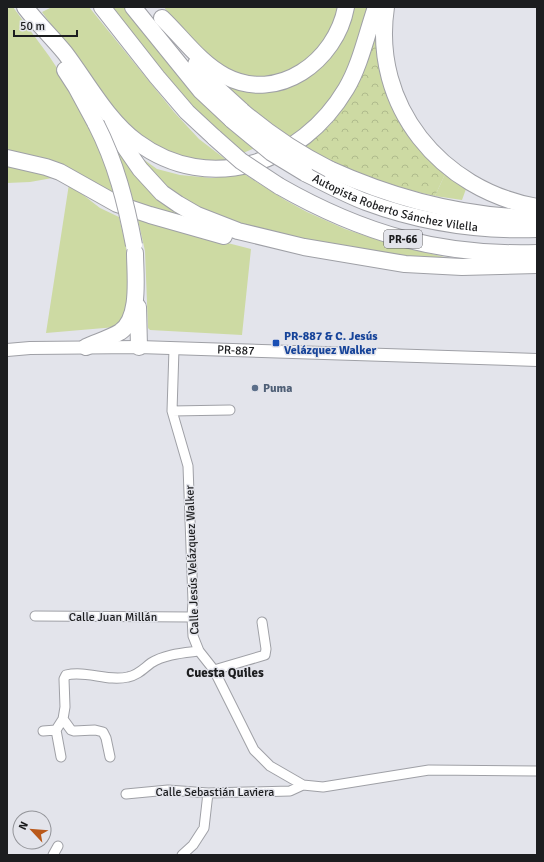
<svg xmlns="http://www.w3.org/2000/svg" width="544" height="862" font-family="Signika,sans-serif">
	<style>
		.grass { fill: #cddaa3 }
		.forest { fill: url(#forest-crowns) }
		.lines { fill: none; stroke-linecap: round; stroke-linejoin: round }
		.street-casing { stroke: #9fa0a6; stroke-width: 11 }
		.secondary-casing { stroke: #9fa0a6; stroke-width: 14 }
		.highway-casing { stroke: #9fa0a6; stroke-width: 18 }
		.street { stroke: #fff; stroke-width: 9 }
		.secondary { stroke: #fff; stroke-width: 12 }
		.highway { stroke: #fff; stroke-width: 16 }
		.highway-bridge-casing { stroke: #9fa0a6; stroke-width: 18; stroke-linecap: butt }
		.highway-bridge { stroke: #fff; stroke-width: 16 }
		.transit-dot { fill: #1a4fb4; stroke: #e3e4eb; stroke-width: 1.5 }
		.service-dot { fill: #5c6f8a; stroke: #e3e4eb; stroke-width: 1.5 }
		.labels { text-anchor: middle; stroke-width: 3; stroke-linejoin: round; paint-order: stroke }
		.shield { fill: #e3e4eb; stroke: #58595c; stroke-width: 1 }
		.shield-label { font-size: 11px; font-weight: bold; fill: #1c1d1f }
		.street-label { font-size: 12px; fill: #1c1d1f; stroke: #e3e4eb }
		.transit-label { font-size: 12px; font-weight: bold; fill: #164399; stroke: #e3e4eb; text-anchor: start }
		.service-label { font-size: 12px; font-weight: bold; fill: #4e5e75; stroke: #e3e4eb; text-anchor: start }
		.neighbourhood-label { font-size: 13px; font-weight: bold; fill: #1c1d1f; stroke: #e3e4eb }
	</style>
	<defs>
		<pattern id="forest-crowns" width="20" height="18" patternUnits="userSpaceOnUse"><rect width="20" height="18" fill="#cddaa3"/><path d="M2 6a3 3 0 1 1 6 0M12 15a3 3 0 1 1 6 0" fill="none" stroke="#afbb8c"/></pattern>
	</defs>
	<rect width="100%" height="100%" fill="#e3e4eb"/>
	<path class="grass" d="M11,7H13L49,56L65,80L99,145L114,195L55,162L41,157L7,151V9Z
		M52,7H89L174,112L199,139L229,162L222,163L181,157L140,138L107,103L42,12Z
		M112,7H125L228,126L255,148L243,153L188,105Z
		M164,7H338L334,22L323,42L306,60L296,66L277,75L253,77L226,70L181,30Z
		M351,7H370C360,34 353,63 338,88C326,108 309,123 292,138L257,113L223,83L297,80Z
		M114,143L201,221L133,202L120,158Z
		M143,159L157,169L180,175L212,178L244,174L285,200L307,212L345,229L390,244L453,259L406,258L265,232L195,208L156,178L141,160Z
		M7,164L58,177L30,182L7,183Z
		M446,172L466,189L462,200L435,196Z
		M69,184L100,208L119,217L126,247L129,297L128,313L116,327L46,333Z
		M138,220L251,249L242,335L150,330L148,328L145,251Z"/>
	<path class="forest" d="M378,27V54L381,71L446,172L435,196C388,186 345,170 304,146C309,142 315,139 319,135C353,108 363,65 378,27Z"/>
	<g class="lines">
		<defs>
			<path id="street" d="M174,349L172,411L188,466L193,601L192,617L193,636L199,651L214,670L254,750L270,766L303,785L323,787L429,770L537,771
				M172,411L230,410
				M35,616L192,617
				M214,670L265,655L266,649L262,622
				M63,719L71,730L74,731L95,730L103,732L106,738L110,757
				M43,731L56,730
				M61,757L56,730L63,719L65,707L64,679L66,675C87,670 107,682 128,677C138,675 143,669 151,663C165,654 183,653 199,651
				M126,794L168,790L208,793L290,791L303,785
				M53,855L58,846
				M182,855L193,845L204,828L208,793"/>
			<g id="secondary">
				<path id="s1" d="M7,350L30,348L139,347L537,360"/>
			</g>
			<g id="highway">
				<path d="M25,7C37,23 52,37 65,53C87,82 107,120 137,142C210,196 302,163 346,89C360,66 367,33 376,7"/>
				<path d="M102,7L157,77L187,112L215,138"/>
				<path d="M133,7L201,91L232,120"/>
				<path d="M386,7C371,106 441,190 537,207"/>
				<path d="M162,18C182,37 200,63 225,76C278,104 336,61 346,7"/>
				<path d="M196,64L219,90L242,111"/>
				<path d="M65,70L76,87L96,124"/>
				<path d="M111,127L140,169L162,193L178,204L197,215L238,231L304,247L405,264L462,267L537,265"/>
				<path d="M7,158L46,167L60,172L117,204L150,215L224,236"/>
				<path d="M329,169C395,199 464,217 537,218"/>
				<path id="s2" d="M305,173C325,183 345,194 366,202C420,222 479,231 537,229"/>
				<path d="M279,186C363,234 440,256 537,253"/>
				<path d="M138,307L139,347"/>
				<path d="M86,347C97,342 110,338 120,332C141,318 135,275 135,253"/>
			</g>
		</defs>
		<use href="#street" class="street-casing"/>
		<use href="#secondary" class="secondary-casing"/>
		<use href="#highway" class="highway-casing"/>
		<use href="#street" class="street"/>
		<use href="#secondary" class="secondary"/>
		<use href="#highway" class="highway"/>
		<defs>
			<path id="highway-bridge" d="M242,111C269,134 297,153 329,169
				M232,120L272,153L305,173
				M96,124C116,163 126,203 134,245
				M215,138L241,161L279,186"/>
		</defs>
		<use href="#highway-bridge" class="highway-bridge-casing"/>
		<use href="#highway-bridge" class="highway-bridge"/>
	</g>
	<rect class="transit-dot" x="272" y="339" width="8" height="8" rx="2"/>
	<circle class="service-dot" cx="255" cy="388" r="4"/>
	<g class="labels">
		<rect class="shield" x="384" y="230" width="38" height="18" rx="3"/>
		<g class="shield-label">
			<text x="403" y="243">PR-66</text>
		</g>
		<g class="street-label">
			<text dy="4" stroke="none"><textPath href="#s2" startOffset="96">Autopista Roberto Sánchez Vilella</textPath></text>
			<text dy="4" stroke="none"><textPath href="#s1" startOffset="229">PR-887</textPath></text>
			<text transform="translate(192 560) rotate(-92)" y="4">Calle Jesús Velázquez Walker</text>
			<text x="113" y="621">Calle Juan Millán</text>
			<text x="215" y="796">Calle Sebastián Laviera</text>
		</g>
		<g class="transit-label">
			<text x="284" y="340">PR-887 &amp; C. Jesús<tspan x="284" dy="14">Velázquez Walker</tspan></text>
		</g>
		<g class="service-label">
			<text x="263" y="392">Puma</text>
		</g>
		<g class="neighbourhood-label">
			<text x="225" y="677">Cuesta Quiles</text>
		</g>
	</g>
	<rect width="544" height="862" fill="none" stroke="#1c1d1f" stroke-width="16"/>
	<g transform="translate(32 830) rotate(296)"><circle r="19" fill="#e3e4eb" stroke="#939499"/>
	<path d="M0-3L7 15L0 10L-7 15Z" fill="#ba591a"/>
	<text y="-6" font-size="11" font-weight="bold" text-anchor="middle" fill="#1c1d1f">N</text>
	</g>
	<path d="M14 30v6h63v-6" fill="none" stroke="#1c1d1f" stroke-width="2"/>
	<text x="20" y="30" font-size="12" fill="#1c1d1f" stroke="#e3e4eb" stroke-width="3" paint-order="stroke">50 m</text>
</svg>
